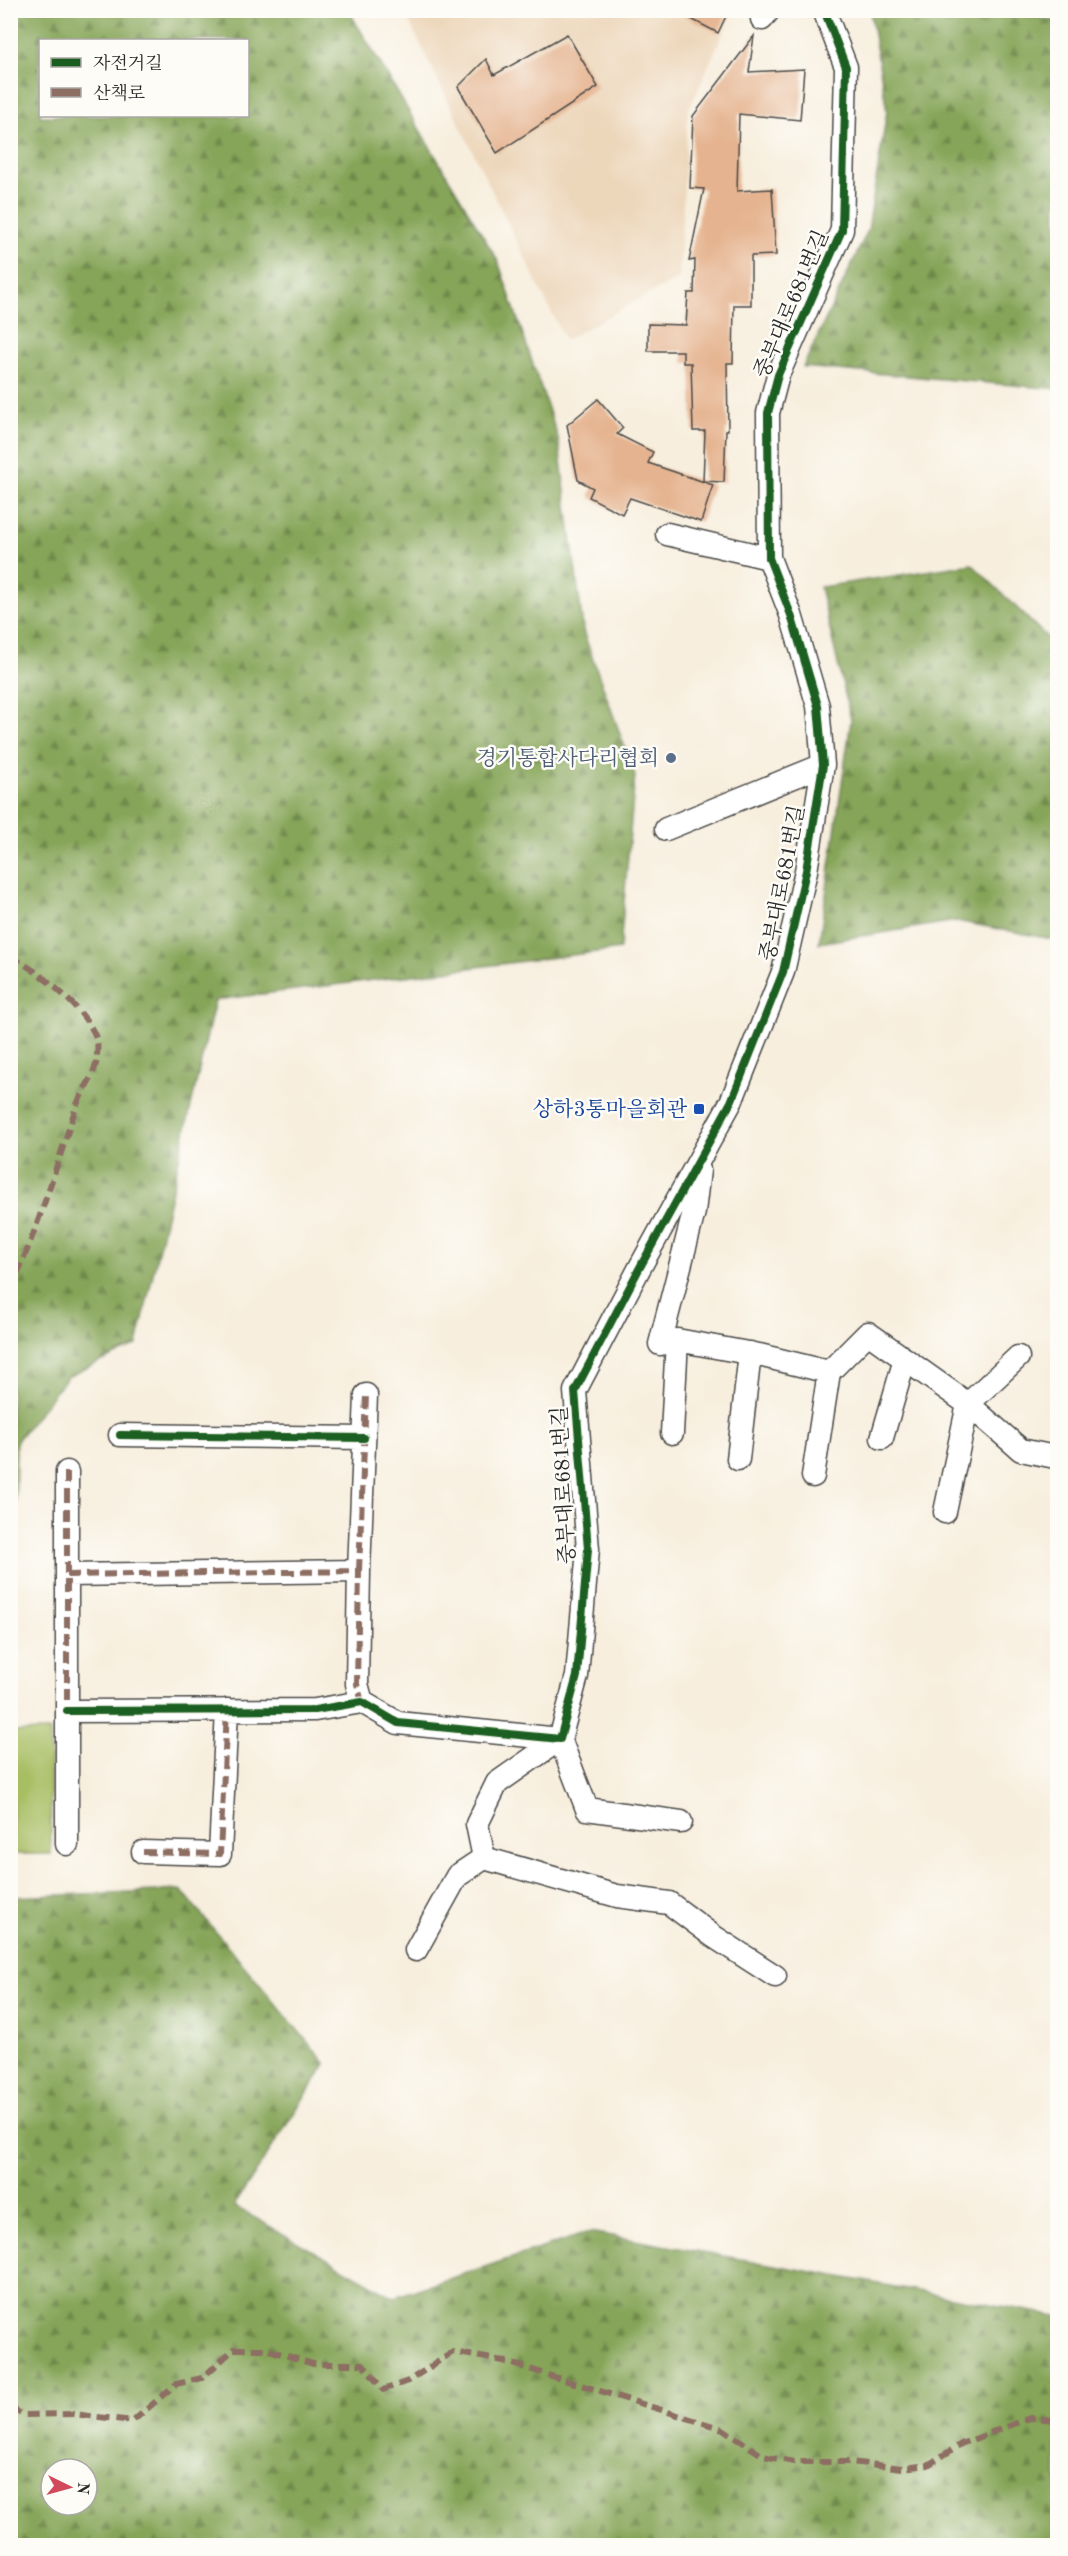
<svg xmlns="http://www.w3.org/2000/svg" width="1068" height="2556" font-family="'Old Standard TT','Noto Serif KR',serif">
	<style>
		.built { fill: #edd7bb }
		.grass { fill: #a8be63; stroke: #6a7447; stroke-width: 1.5 }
		.forest { fill: url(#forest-firs); stroke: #586842; stroke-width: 1.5; fill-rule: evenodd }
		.building { fill: #e5b38f }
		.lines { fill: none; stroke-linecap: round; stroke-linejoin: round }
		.minor-casing { stroke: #4a4846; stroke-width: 25 }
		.minor { stroke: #fff; stroke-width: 22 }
		.quiet { stroke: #8d6e63; stroke-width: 6; stroke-dasharray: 12 6; stroke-linecap: butt }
		.cycleway-casing { stroke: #fdfcf7; stroke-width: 11 }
		.cycleway { stroke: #1b5e20; stroke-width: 8 }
		.service-dot { fill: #5c6f8a; stroke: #fdfcf7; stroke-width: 2 }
		.transit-dot { fill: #1a4fb4; stroke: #fdfcf7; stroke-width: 2 }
		.labels { text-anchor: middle; stroke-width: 5; stroke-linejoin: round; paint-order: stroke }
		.street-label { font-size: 21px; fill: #2b2b2b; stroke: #fdfcf7 }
		.service-label { font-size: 21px; fill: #4e5e75; stroke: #fdfcf7; text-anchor: end }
		.transit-label { font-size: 21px; fill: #164399; stroke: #fdfcf7; text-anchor: end }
	</style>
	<defs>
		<pattern id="forest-firs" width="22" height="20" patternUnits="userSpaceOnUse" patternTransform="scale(1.5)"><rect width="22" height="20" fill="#86a559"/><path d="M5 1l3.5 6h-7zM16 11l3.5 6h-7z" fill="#6e874a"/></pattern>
	</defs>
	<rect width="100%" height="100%" fill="#fdfcf7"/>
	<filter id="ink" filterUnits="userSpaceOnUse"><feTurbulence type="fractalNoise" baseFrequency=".0167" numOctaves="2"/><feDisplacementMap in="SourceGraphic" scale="12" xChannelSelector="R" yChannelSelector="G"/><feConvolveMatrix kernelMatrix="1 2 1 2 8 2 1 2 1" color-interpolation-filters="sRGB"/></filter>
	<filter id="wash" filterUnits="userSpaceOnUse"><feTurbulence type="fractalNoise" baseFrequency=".008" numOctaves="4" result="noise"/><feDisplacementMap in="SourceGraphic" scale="24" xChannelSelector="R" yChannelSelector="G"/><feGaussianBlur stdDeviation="1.35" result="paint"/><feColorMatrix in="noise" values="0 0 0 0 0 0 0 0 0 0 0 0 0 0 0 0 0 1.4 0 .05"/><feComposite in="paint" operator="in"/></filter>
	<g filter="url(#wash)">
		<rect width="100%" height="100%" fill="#f7eedd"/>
		<path class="built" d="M404,11H733L688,112L679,278L565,340Z"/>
		<path class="grass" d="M50,1731L51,1854H13L12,1732Z"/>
		<path class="forest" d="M11,10L349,11L498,261L558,438L584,634L635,775L620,949L215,1000L137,1345L67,1377L16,1442L14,1713L11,1714ZM40,40H248V116H40Z
			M870,11H1000L1057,21V389L803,367L868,230L887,111Z
			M972,564L1057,647V940L956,921L819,943L851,720L820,587Z
			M181,1890L326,2064L234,2206L394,2297L590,2232L1057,2316V2545H11V1897ZM51,2469H87V2505H51Z"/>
		<g id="blocks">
			<path class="building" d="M674,10H729L718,33Z
				M567,34L598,87L497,153L458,87L486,59L494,75Z
				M754,36L749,72L804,69L800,120L739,114L737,191L772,189L776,255L751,256V305H734L733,363H727L728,430H726L724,482L703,481L705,431H693L691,363H683V351H648V324L686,325L688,293H694L695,260L689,261L704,189L690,188L693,116Z
				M598,399L623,428L617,434L653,452L648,463L713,485L701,522L630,498L622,514L589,497L593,488L578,480L567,425Z"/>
		</g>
	</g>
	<g filter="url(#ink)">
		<use href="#blocks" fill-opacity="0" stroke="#4a4846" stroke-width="1.5"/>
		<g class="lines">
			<defs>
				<path id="minor" d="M762,19L769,10
					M667,534L769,558
					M666,829L823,765
					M699,1170L694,1212L660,1344L677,1340L759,1355L829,1372L868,1333L968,1404L1021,1450L1055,1457
					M672,1433L677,1340
					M120,1435L364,1438
					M882,1438L905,1359
					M738,1459L750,1353
					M67,1472V1844
					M813,1476L829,1372
					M945,1512L968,1404L1018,1357
					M359,1571L366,1395
					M67,1575L359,1571L357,1684L362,1702
					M67,1711L315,1710L362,1702L398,1723L560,1739
					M560,1739L577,1676L588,1549L575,1391L639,1269L731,1102L783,972L806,871L823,765L818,706L791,615L769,558L768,413L778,375L842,230L846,67L824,10
					M560,1739L497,1783L477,1824L484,1858L617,1896L669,1903L713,1936L775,1976
					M560,1739L587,1809L681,1822
					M143,1852L220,1854L227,1710
					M416,1950L457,1876L484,1858"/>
			</defs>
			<use href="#minor" class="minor-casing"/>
			<use href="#minor" class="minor"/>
			<path class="quiet" d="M10,957C36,967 90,1013 97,1041C98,1046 97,1059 96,1064C92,1080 80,1094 75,1110C55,1170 37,1232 10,1290
				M67,1472V1711H72
				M359,1571L366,1395
				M67,1575L359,1571L357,1684L362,1702
				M143,1852L220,1854L227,1710
				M10,2407L23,2415L73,2414L133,2421L176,2384L202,2378L234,2349H266L313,2364H363L383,2390L408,2381L453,2352L503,2361L723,2429L763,2456L794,2462H850L903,2468L928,2465L961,2444L1030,2418L1058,2420"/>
			<defs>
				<path id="cycleway" d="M120,1435L364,1438
					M67,1711L315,1710L362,1702L398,1723L560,1739L577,1676L588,1549L575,1391L639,1269L731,1102L783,972L806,871L823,765L818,706L791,615L769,558L768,413L778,375L842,230L846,67L824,10"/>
			</defs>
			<use href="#cycleway" class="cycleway-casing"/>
			<use href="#cycleway" class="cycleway"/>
		</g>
	</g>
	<circle class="service-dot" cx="671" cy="758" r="6"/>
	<rect class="transit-dot" x="693" y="1103" width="12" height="12" rx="3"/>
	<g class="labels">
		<g class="street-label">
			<text transform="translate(791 304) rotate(-67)" y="7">중부대로681번길</text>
			<text transform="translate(782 883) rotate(-79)" y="7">중부대로681번길</text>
			<text transform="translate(563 1485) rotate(-93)" y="7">중부대로681번길</text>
		</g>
		<g class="service-label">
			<text x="659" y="765">경기통합사다리협회</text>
		</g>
		<g class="transit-label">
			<text x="687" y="1116">상하3통마을회관</text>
		</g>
	</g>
	<rect width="1068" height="2556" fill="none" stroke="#fdfcf7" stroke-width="36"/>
	<rect x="39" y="39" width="210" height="78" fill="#fdfcf7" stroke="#a9a8a5" stroke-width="1.5"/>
	<rect x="51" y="58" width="30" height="9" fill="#1b5e20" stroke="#a9a8a5" stroke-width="1.5"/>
	<text x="93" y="69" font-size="18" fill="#2b2b2b">자전거길</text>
	<rect x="51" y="88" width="30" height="9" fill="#8d6e63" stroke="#a9a8a5" stroke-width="1.5"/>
	<text x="93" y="99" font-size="18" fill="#2b2b2b">산책로</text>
	<g transform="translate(69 2487) rotate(95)"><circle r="28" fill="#fdfcf7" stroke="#a9a8a5" stroke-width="1.5"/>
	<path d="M0-4.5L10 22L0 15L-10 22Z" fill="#d1495b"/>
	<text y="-9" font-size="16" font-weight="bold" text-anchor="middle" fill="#2b2b2b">N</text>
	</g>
</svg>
